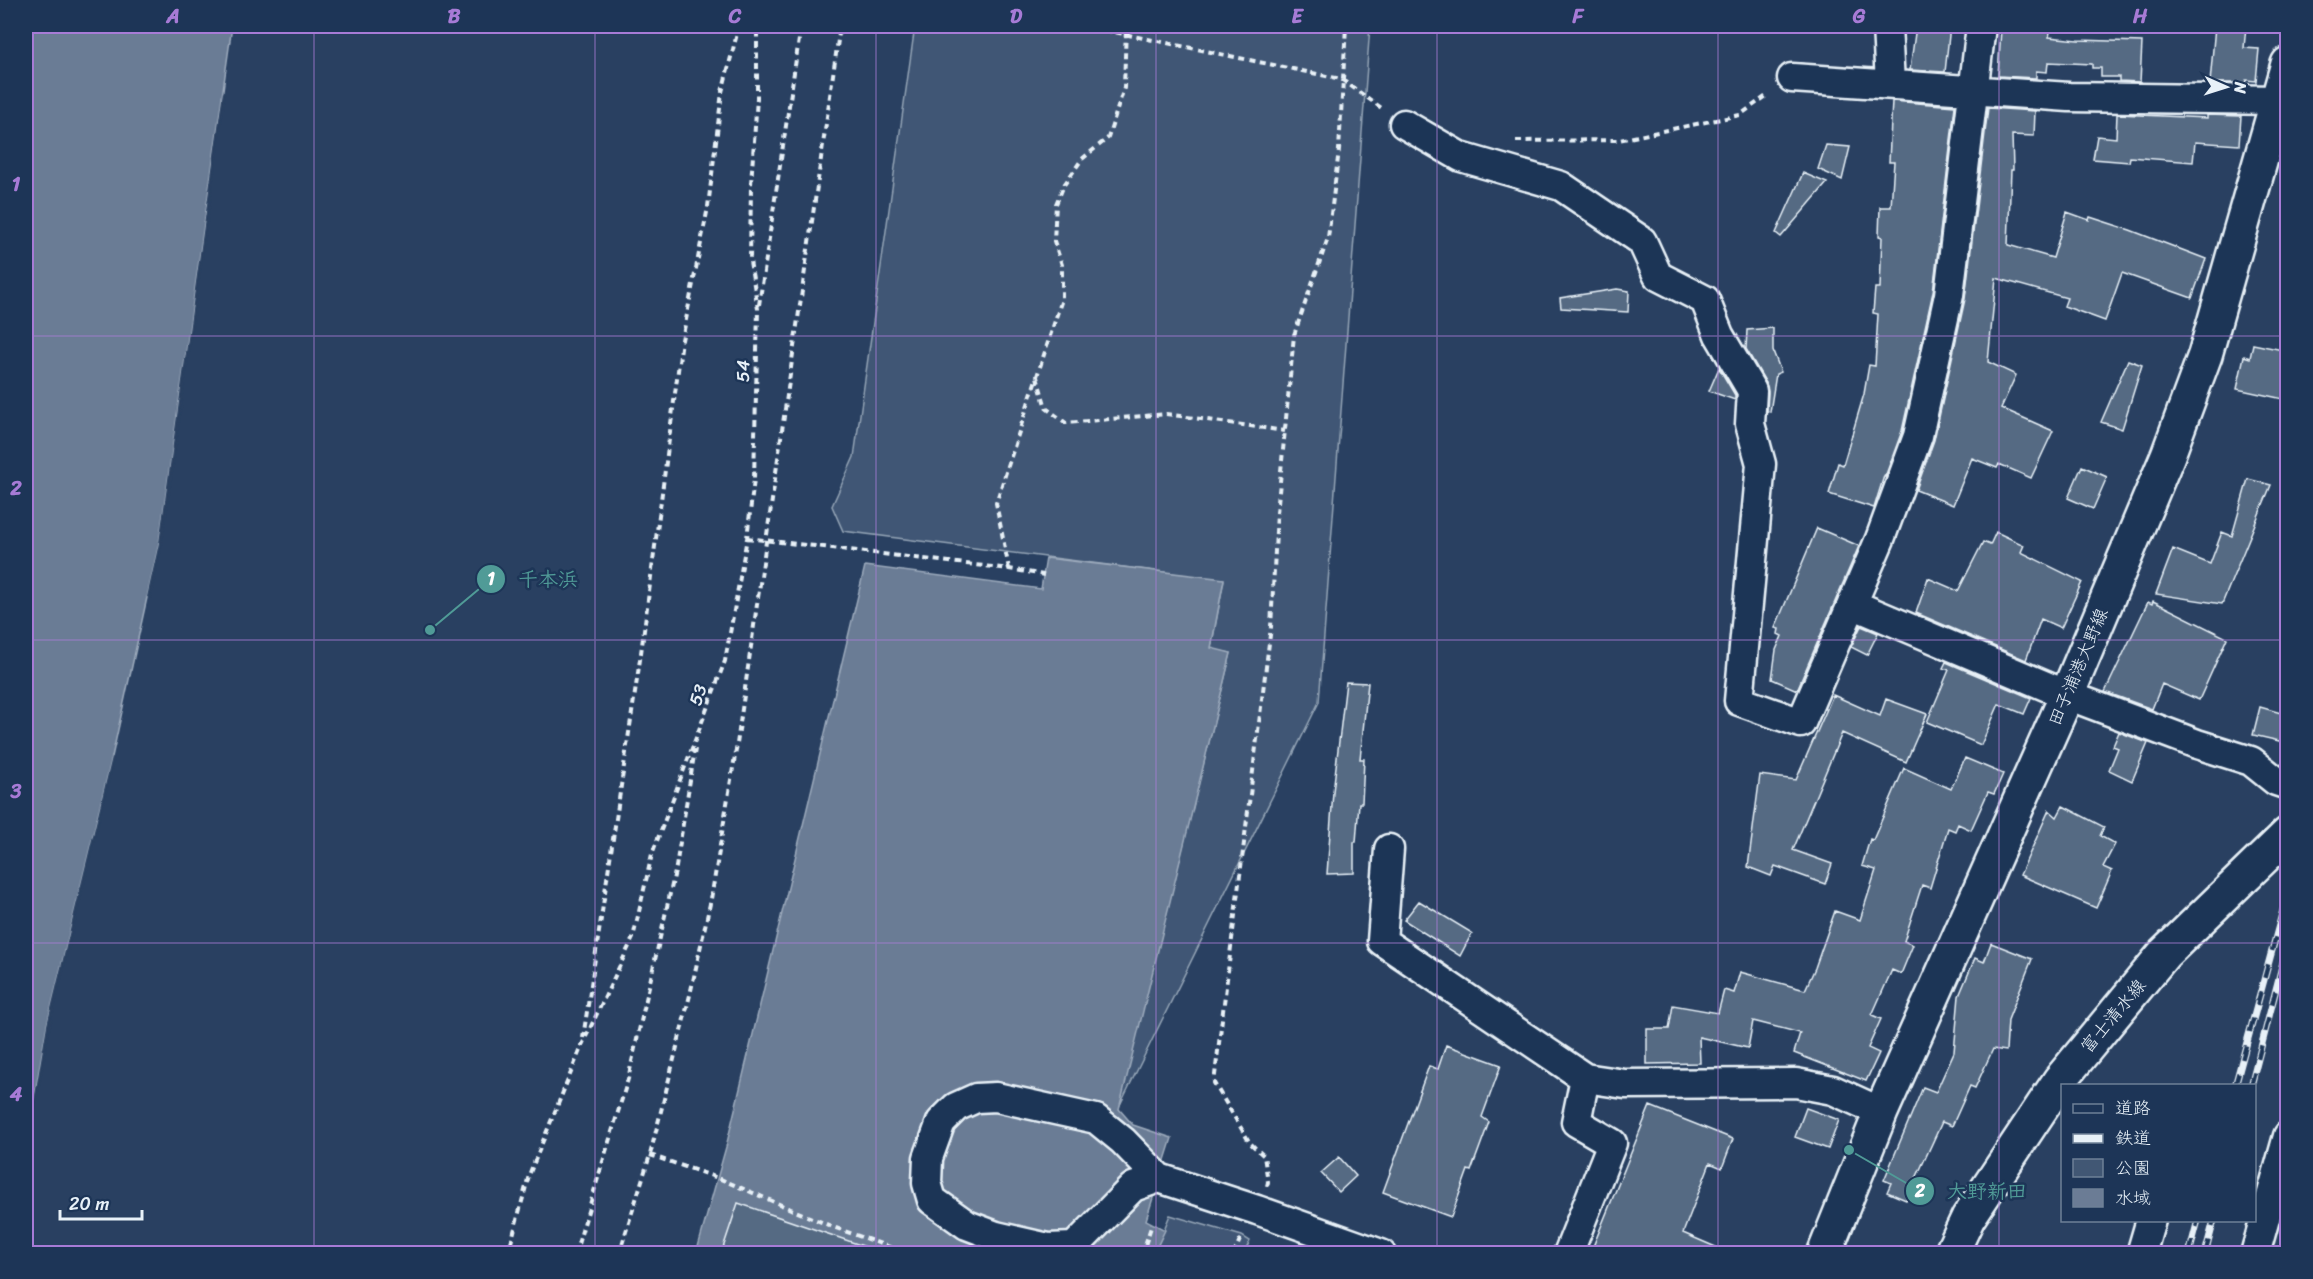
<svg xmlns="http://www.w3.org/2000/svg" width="2313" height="1279" font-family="Sriracha,'Klee One',sans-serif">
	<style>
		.green { fill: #415774; stroke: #94a4b6; stroke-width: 1.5 }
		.water { fill: #6b7c95; stroke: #9dabbd; stroke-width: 1.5 }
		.pier { fill: #294061 }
		.building { fill: #556a83; stroke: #e8f1f8; stroke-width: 1.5 }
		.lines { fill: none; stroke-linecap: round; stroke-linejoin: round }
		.minor-casing { stroke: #e8f1f8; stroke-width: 33 }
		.major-casing { stroke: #e8f1f8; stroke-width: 38 }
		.path { stroke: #e8f1f8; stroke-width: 4; stroke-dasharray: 6 4.5; stroke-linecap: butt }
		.minor { stroke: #1d3557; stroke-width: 28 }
		.major { stroke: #1d3557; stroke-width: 33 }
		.rail-casing { stroke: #e8f1f8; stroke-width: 7 }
		.rail { stroke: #1d3557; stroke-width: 4.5; stroke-dasharray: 14; stroke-linecap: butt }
		.grid { fill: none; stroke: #a77bd6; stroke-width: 1.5; stroke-opacity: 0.55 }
		.labels { text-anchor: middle; stroke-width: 5; stroke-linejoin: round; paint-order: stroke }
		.street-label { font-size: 18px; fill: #e8f1f8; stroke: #1d3557 }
		.leader { fill: none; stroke: #509b97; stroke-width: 2 }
		.callout-dot { fill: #509b97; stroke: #1d3557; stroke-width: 2 }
		.mark-label { font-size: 18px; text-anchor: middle; font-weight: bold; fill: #fff }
		.callout-label { font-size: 20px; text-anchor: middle; font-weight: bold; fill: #509b97; stroke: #1d3557; stroke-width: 5; stroke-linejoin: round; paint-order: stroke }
		.neatline { fill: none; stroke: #a77bd6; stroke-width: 2 }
		.grid-label { font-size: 20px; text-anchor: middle; font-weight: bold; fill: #a77bd6 }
	</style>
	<rect width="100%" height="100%" fill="#294061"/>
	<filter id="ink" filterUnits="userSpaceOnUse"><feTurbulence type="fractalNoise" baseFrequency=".0167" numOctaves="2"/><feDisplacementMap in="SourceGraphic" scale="12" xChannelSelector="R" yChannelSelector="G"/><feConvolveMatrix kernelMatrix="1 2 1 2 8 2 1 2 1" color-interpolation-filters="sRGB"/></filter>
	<g filter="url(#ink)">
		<path class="green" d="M915,26H1370L1319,702L1118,1109L1231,653L1211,649L1224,580L843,531L832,506L854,457Z
			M1170,1215L1242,1236L1250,1241L1244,1253L1154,1254Z"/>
		<path class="water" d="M26,26H232L159,543L112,757L47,1025L26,1145Z
			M1046,558L1224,579L1211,648L1231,653L1119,1109L1133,1125L1172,1138L1146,1220L1165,1230L1154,1253L696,1254L726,1147L865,566L1041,589Z"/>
		<path class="pier" d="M223,92L225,94L162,544L150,598L147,597L159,543Z
			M112,757L114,758L50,1025L28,1146L26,1148L47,1025Z"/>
		<path class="building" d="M1916,26H1950L1945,72L1910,70Z
			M2215,26H2246L2244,48L2259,49L2256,81L2246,80L2245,83H2210Z
			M2001,29L2050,32L2049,37L2078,40L2142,42L2140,82L2119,81V77H2101V68H2092V64L2048,62L2047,72L2036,71V78L1998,76Z
			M1892,101L1955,106L1933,292L1902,431L1885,477L1884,476L1874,508L1829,494L1838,463L1843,465L1864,394L1869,365L1875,366L1878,314L1873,313L1875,288H1880L1882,237L1879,236L1880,207H1891L1894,162H1889Z
			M1988,108L2035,111L2034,136L2012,135L2013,170H2011L2008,245L2053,258L2067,212L2089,220L2090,217L2130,230L2206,259L2192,298L2122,273L2105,321L2064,306L2067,298L1996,278L1988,362L2016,375L2001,408L2053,431L2031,478L1999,464L1997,468L1972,458L1953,505L1916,490L1934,440L1965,299Z
			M2117,114L2207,118V115L2241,116L2239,145L2195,142L2193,162L2130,157L2129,162L2093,159L2097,136L2116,138Z
			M1826,145L1850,147L1842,180L1818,169Z
			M1803,173L1827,183L1781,237L1776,233Z
			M1617,289L1629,291L1628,312L1561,308L1560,298Z
			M1773,328V351L1781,372L1776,374L1770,412L1767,411L1768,392L1766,383L1746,349L1747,330Z
			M2253,344L2288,351V400L2237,389L2244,356L2250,358Z
			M2128,360L2142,365L2122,429L2101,422Z
			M1719,368L1735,395V400L1709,391Z
			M2082,466L2107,477L2093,509L2068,498Z
			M2248,479L2271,485L2222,604L2156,594L2173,549L2210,564L2222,532L2232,536Z
			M1817,528L1859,546L1797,690L1772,679L1776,650L1782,636L1778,634L1779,629L1775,628Z
			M1996,532L2024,545L2021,552L2082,582L2061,628L2041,619L2026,660L1916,613L1928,578L1958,591L1983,542L1990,545Z
			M2153,601L2227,638L2199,700L2162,684L2152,709L2105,692L2148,602L2152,604Z
			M1861,626L1878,633L1867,655L1851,647Z
			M1946,662L2031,698L2024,714L1999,704L1981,745L1927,722L1949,670L1943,668Z
			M1346,682L1368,683L1360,759H1364L1362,803H1359L1356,842H1354V873L1327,874L1333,792Z
			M1833,695L1880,716L1886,699L1927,714L1906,762L1842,733L1793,850L1832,864L1825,884L1775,866L1771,876L1748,867L1760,775L1796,780Z
			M2260,707L2288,715V743L2253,735Z
			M2119,732L2148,743L2132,781L2109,770L2118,748L2113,746Z
			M1965,758L2003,774L1994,794L1988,792L1971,830L1958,824L1955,831L1948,828L1930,888L1922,885L1904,941L1913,945L1901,974L1892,970L1872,1015L1881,1019L1868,1048L1879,1053L1866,1081L1794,1053L1800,1033L1753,1021L1748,1048L1699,1037L1700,1063L1647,1064V1029H1669L1673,1005L1718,1013L1724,990L1734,993L1740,972L1805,990L1815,968L1835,911L1860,920L1876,870L1862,866L1870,839L1873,840L1904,768L1951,789Z
			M2063,806L2104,827L2100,836L2115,844L2103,867L2112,871L2096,908L2020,875L2049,810L2057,817Z
			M1419,901L1472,933L1460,956L1404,920Z
			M1991,943L2032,959L2008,1020L2006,1051L1993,1049L1975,1088L1970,1086L1952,1126L1942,1122L1906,1200L1887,1192L1891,1183L1884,1180L1923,1087L1936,1092L1954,1052L1959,996L1975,958L1984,962Z
			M1446,1045L1501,1065L1482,1117L1489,1122L1471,1171L1468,1170L1451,1217L1383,1192L1429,1066L1438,1069Z
			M1650,1106L1733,1139L1722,1168L1710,1163L1683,1233L1732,1254H1590Z
			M1806,1108L1839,1120L1828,1149L1795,1137Z
			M1339,1157L1356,1176L1339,1192L1321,1173Z
			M738,1203L875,1250V1254H721Z"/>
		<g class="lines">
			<defs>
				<path id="minor" d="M1887,26L1890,84
					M1792,78L2069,97L2278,100
					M1404,124L1461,157L1561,186L1642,241L1658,276L1705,300L1719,335L1752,391L1750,424L1761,464L1739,701L1801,723L1880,539L1918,436L1949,295L1981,26
					M1852,604L2067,695L2197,744L2251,761L2276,781L2288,785
					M1389,849L1382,941L1585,1078L1625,1084L1796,1083L1833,1090L1881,1112
					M1159,1178L1133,1187L1074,1247L1048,1248L996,1236L967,1225L932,1200L927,1183L928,1158L941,1122L956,1107L976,1098L996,1097L1096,1119L1123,1141L1159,1178L1257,1210L1381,1254
					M1568,1254L1612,1143L1576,1122L1585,1078
					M2141,1254L2151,1220
					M2255,1254L2288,1136"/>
				<path id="major" d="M1824,1254L1881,1112L2067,695L2168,455L2205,355L2288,64
					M1951,1254L1968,1218L2060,1080L2164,954L2288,834"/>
			</defs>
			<use href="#minor" class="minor-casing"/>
			<use href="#major" class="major-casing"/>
			<path class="path" d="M1085,26L1341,79L1383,109
				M1516,141L1619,140L1740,115L1769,94
				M759,305L801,26
				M1037,377L1046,408L1066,423L1166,414L1285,431
				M747,538L1009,569L1044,575
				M1009,569L996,503L1062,299V265L1054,241L1056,204L1064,185L1082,159L1108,138L1124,88L1126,26
				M583,1038L641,653L682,340L708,207L722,92L739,26
				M650,1155L718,1178L833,1227L909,1254
				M1267,1186L1268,1182L1264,1156L1250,1143L1214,1083L1271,627L1277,513L1294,335L1328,238L1339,150L1346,26
				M508,1254L529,1175L583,1043L633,938L652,854L725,661L747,538L754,479L758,309L750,261L751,184L757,98V26
				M575,1254L628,1079L676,867L695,749
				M619,1254L650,1155L690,995L711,899L737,744L840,26
				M1142,1254L1152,1224
				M1234,1254L1242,1235"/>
			<use href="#minor" class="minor"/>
			<use href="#major" class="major"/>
			<defs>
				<path id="rail" d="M2235,1086L2288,892
					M2251,1086L2288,943
					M2189,1254L2198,1220
					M2205,1254L2214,1220"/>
			</defs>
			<use href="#rail" class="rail-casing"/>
			<use href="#rail" class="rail"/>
		</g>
	</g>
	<path class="grid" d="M314,26V1254M595,26V1254M876,26V1254M1156,26V1254M1437,26V1254M1718,26V1254M1999,26V1254M26,336H2288M26,640H2288M26,943H2288"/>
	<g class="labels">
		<g class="street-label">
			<text transform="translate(743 371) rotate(-89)" y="6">54</text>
			<text transform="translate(2078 667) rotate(-67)" y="6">田子浦港大野線</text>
			<text transform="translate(698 695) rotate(-70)" y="6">53</text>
			<text transform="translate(2113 1016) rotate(-50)" y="6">富士清水線</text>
		</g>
	</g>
	<path class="leader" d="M430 630L491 579M1849 1150L1920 1191"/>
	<g class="callout-dot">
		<circle cx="430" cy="630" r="6"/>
		<circle cx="1849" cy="1150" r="6"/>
		<circle cx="491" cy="579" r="15"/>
		<circle cx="1920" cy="1191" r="15"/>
	</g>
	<g class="mark-label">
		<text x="491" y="585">1</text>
		<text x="1920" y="1197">2</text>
	</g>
	<g class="callout-label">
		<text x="548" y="586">千本浜</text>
		<text x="1987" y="1198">大野新田</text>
	</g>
	<rect width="2313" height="1279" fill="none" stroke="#1d3557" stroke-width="66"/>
	<rect x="2061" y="1084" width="195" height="138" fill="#1d3557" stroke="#6e8097" stroke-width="1.5"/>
	<rect x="2073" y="1104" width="30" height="9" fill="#1d3557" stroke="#6e8097" stroke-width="1.5"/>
	<text x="2115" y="1114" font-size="18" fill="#e8f1f8">道路</text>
	<rect x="2073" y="1134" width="30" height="9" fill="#e8f1f8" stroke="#6e8097" stroke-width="1.5"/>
	<text x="2115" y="1144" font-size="18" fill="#e8f1f8">鉄道</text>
	<rect x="2073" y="1159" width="30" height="18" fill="#415774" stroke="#6e8097" stroke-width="1.5"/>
	<text x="2115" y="1174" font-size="18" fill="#e8f1f8">公園</text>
	<rect x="2073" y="1189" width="30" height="18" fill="#6b7c95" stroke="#6e8097" stroke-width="1.5"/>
	<text x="2115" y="1204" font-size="18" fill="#e8f1f8">水域</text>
	<g transform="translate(2226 87) rotate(93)" stroke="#1d3557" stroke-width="4.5" paint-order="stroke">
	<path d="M0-4.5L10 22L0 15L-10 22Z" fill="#e8f1f8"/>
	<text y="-9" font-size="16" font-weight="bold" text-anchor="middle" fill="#e8f1f8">N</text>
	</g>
	<path d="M60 1210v9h82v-9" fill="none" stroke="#e8f1f8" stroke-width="3"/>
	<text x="69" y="1210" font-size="18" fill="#e8f1f8" stroke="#1d3557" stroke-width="4.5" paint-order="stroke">20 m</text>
	<rect x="33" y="33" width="2247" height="1213" class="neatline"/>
	<g class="grid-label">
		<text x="173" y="23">A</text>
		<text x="454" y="23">B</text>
		<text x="735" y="23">C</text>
		<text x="1016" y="23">D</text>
		<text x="1297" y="23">E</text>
		<text x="1578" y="23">F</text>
		<text x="1859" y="23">G</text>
		<text x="2140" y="23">H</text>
		<text x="16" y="191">1</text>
		<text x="16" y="495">2</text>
		<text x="16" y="798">3</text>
		<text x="16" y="1101">4</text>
	</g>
</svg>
